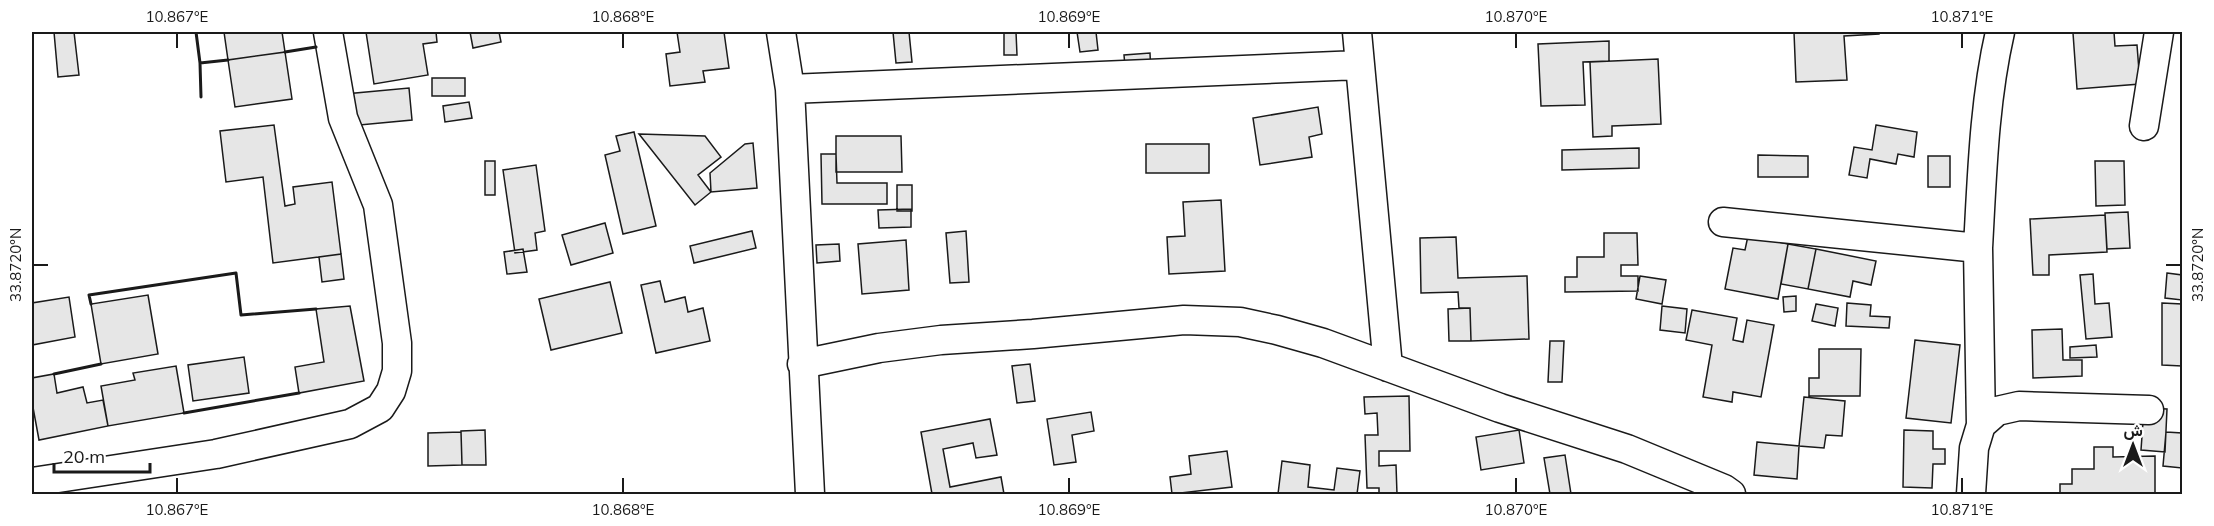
<svg xmlns="http://www.w3.org/2000/svg" width="2214" height="526" font-family="Mulish,Vazirmatn,sans-serif">
	<style>
		.building { fill: #e6e6e6; stroke: #1a1a1a; stroke-width: 1.5 }
		.lines { fill: none; stroke-linecap: round; stroke-linejoin: round }
		.minor-casing { stroke: #1a1a1a; stroke-width: 31 }
		.minor { stroke: #fff; stroke-width: 28 }
		.wall { stroke: #1a1a1a; stroke-width: 3 }
		.ticks { fill: none; stroke: #1a1a1a; stroke-width: 2 }
		.neatline { fill: none; stroke: #1a1a1a; stroke-width: 2 }
		.ticks-label { font-size: 15px; text-anchor: middle; fill: #1a1a1a }
	</style>
	<rect width="100%" height="100%" fill="#fff"/>
	<path class="building" d="M54,32H74L79,75L58,77Z
		M224,32H282L285,52L228,60Z
		M366,32H436L437,42L423,44L428,75L374,84Z
		M470,32H499L501,42L473,48Z
		M677,32H724L729,68L703,71L705,82L670,86L666,54L680,52Z
		M893,32H909L912,62L896,63Z
		M1004,32H1016L1017,55H1004Z
		M1077,32H1096L1098,50L1080,52Z
		M1794,32H1879V34L1844,36L1847,80L1796,82Z
		M2092,32H2114L2115,46L2137,45L2140,84L2077,89L2073,33Z
		M1609,41V61L1583,62L1585,105L1541,106L1538,44Z
		M285,52L292,99L235,107L228,60Z
		M1150,53L1151,76L1126,78L1124,55Z
		M1658,59L1661,124L1612,126V136L1593,137L1590,62Z
		M432,78H465V96H432Z
		M409,88L412,120L349,126L345,94Z
		M469,102L472,118L445,122L443,106Z
		M1318,107L1322,134L1309,137L1312,157L1260,165L1253,118Z
		M274,125L285,206L295,204L293,187L332,182L341,254L273,263L263,177L226,182L220,131Z
		M1876,125L1917,132L1914,157L1898,154L1896,164L1870,159L1867,178L1849,175L1854,147L1872,150Z
		M634,132L656,226L623,234L605,155L620,151L616,136Z
		M639,134L705,136L721,157L698,175L711,192L695,205Z
		M836,136H901L902,172H836Z
		M753,143L757,188L711,192L710,173L745,144Z
		M1146,144H1209V173H1146Z
		M1639,148V168L1562,170V150Z
		M821,154H836L837,183H887V204H822Z
		M1758,155L1808,156V177H1758Z
		M1928,156H1950V187H1928Z
		M485,161H495V195H485Z
		M2095,161H2124L2125,205L2096,206Z
		M536,165L545,231L535,233L537,250L515,253L503,170Z
		M897,185H912V211H897Z
		M1221,200L1225,271L1169,274L1167,237L1185,236L1183,202Z
		M911,209V227L879,228L878,210Z
		M2128,212L2130,248L2107,249L2105,213Z
		M2105,215L2107,252L2049,255V275H2033L2030,219Z
		M605,223L613,253L571,265L562,235Z
		M752,231L756,248L694,263L690,246Z
		M966,231L969,282L950,283L946,233Z
		M1604,233H1637L1638,265H1621V276H1638V291L1565,292V277H1577V257H1604Z
		M1748,236L1788,244L1778,299L1725,289L1733,248L1745,250Z
		M1456,237L1458,278L1527,276L1529,339L1471,341L1470,308H1459L1458,292L1421,293L1420,238Z
		M906,240L909,290L862,294L858,244Z
		M839,244L840,261L817,263L816,245Z
		M1788,244L1816,249L1808,289L1781,284Z
		M523,249L527,272L507,274L504,252Z
		M1816,249L1876,261L1871,285L1853,281L1850,297L1808,289Z
		M341,254L344,279L322,282L319,257Z
		M2167,273L2182,275V300L2165,298Z
		M2093,274L2095,304L2109,303L2112,337L2086,339L2080,275Z
		M1640,276L1666,280L1662,304L1636,299Z
		M660,281L665,302L685,297L688,312L703,308L710,341L656,353L641,285Z
		M610,282L622,333L551,350L539,299Z
		M148,295L158,354L101,364L91,304Z
		M1796,296V311L1784,312L1783,297Z
		M69,297L75,337L32,345V303Z
		M1847,303L1871,305L1870,316L1890,317L1889,328L1846,326Z
		M2162,303L2182,304V366L2162,365Z
		M1816,304L1838,308L1835,326L1812,321Z
		M350,306L364,381L299,393L295,367L324,362L316,309Z
		M1662,306L1687,309L1685,333L1660,330Z
		M1470,308L1471,341H1449L1448,309Z
		M1692,310L1737,318L1733,340L1743,342L1747,320L1774,325L1761,397L1733,392L1732,402L1703,397L1712,345L1686,340Z
		M2062,329L2063,360H2082V376L2033,378L2032,330Z
		M1915,340L1960,345L1951,423L1906,418Z
		M1550,341H1564L1562,382H1548Z
		M2096,345L2097,357L2070,358V347Z
		M1819,349H1861L1860,396H1809V378H1819Z
		M244,357L249,393L193,401L188,365Z
		M1030,364L1035,401L1017,403L1012,366Z
		M176,366L184,413L108,426L101,386L135,380L133,373Z
		M54,374L57,393L83,387L87,403L103,400L108,426L39,440L32,402V378Z
		M1409,396L1410,451H1379V466L1396,465L1397,494H1379V488H1367L1365,435H1378L1377,413L1365,414L1364,397Z
		M1804,397L1845,401L1842,436L1826,435L1824,448L1799,446Z
		M2144,408L2167,409L2165,452L2141,450Z
		M1091,412L1094,431L1072,435L1076,462L1054,465L1047,419Z
		M990,419L997,455L976,458L973,443L943,449L950,487L1001,477L1004,494H932L921,432Z
		M485,430L486,465H462L461,431Z
		M1519,430L1524,463L1481,470L1476,437Z
		M1904,430L1933,431V449H1945V464H1933L1932,488L1903,487Z
		M461,432L462,465L428,466V433Z
		M2166,432L2182,433V468L2163,466Z
		M1757,442L1799,446L1797,479L1754,475Z
		M2094,447H2113V457L2155,456V494H2060V484H2072V469H2094Z
		M1227,451L1232,487L1172,494L1170,477L1191,474L1189,456Z
		M1565,455L1571,494H1550L1544,458Z
		M1282,461L1310,465L1308,487L1334,490L1337,468L1360,471L1357,494H1278Z"/>
	<g class="lines">
		<defs>
			<path id="minor" d="M781,32L790,89L810,494
				M1357,32L1388,367
				M790,89L1359,65
				M2144,126L2159,32
				M1723,222L1978,248C1982,176 1984,102 2000,32
				M1978,248L1981,425
				M802,364L879,348L941,340L1033,334L1184,320L1240,322L1277,330L1323,343L1500,408L1627,449L1724,489L1731,494
				M32,482L216,454L350,424L380,408L391,391L397,371V343L378,205L343,118L328,32
				M1971,494L1974,448L1981,425L1997,411L2019,406L2149,410"/>
		</defs>
		<use href="#minor" class="minor-casing"/>
		<use href="#minor" class="minor"/>
		<path class="wall" d="M196,32L200,63L228,60
			M285,52L316,47
			M200,63L201,97
			M91,304L89,295L236,273L241,315L316,309
			M54,374L101,364
			M184,413L299,393"/>
	</g>
	<path class="ticks" d="M177,33V48M623,33V48M1069,33V48M1516,33V48M1962,33V48M33,265H48M2166,265H2181M177,478V493M623,478V493M1069,478V493M1516,478V493M1962,478V493"/>
	<rect width="2214" height="526" fill="none" stroke="#ffffff" stroke-width="66"/>
	<g transform="translate(2133 445)" stroke="#ffffff" stroke-width="4.5" paint-order="stroke">
	<path d="M0-4.5L10 22L0 15L-10 22Z" fill="#1a1a1a"/>
	<text y="-9" font-size="16" font-weight="bold" text-anchor="middle" fill="#1a1a1a">ش</text>
	</g>
	<path d="M54 463v9h96v-9" fill="none" stroke="#1a1a1a" stroke-width="3"/>
	<text x="63" y="463" font-size="18" fill="#1a1a1a" stroke="#ffffff" stroke-width="4.5" paint-order="stroke">20 m</text>
	<rect x="33" y="33" width="2148" height="460" class="neatline"/>
	<g class="ticks-label">
		<text x="177" y="22">10.867°E</text>
		<text x="623" y="22">10.868°E</text>
		<text x="1069" y="22">10.869°E</text>
		<text x="1516" y="22">10.870°E</text>
		<text x="1962" y="22">10.871°E</text>
		<text transform="translate(16 265) rotate(-90)" y="5">33.8720°N</text>
		<text transform="translate(2198 265) rotate(-90)" y="5">33.8720°N</text>
		<text x="177" y="515">10.867°E</text>
		<text x="623" y="515">10.868°E</text>
		<text x="1069" y="515">10.869°E</text>
		<text x="1516" y="515">10.870°E</text>
		<text x="1962" y="515">10.871°E</text>
	</g>
</svg>
